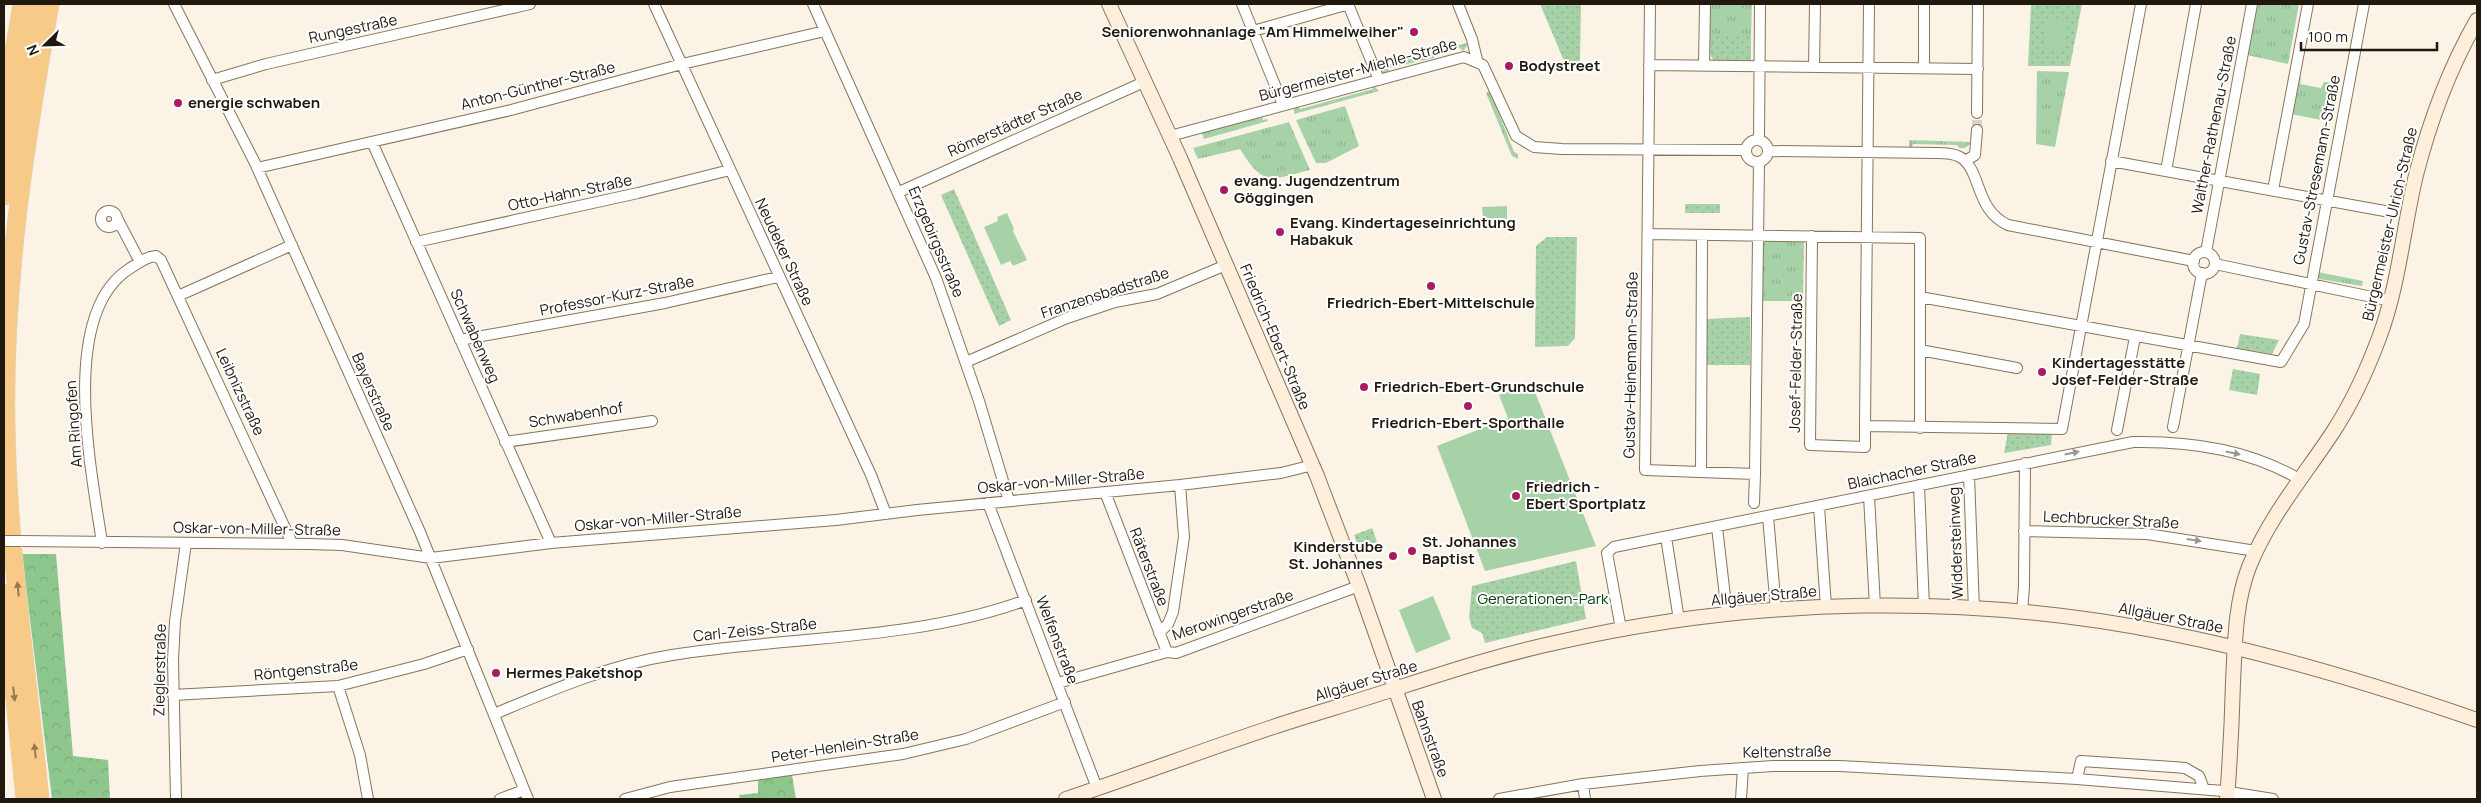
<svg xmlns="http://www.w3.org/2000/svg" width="2481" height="803" font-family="Manrope,sans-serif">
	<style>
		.grass { fill: url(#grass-tufts) }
		.forest { fill: url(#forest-crowns) }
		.park { fill: url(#park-dots) }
		.pitch { fill: #a7d2a7 }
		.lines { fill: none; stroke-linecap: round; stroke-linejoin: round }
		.street-tunnel { stroke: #dbd2c6; stroke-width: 10; stroke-dasharray: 10 5; stroke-linecap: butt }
		.street-casing { stroke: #887459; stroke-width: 12 }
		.secondary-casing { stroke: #887459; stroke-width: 16 }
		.highway-casing { stroke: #d7d6d4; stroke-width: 19 }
		.street { stroke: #fff; stroke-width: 10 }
		.secondary { stroke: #fdefdb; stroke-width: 14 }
		.highway { stroke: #f8ca87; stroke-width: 18 }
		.street-bridge-casing { stroke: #887459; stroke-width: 12; stroke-linecap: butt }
		.street-bridge { stroke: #fff; stroke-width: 10 }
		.oneway { fill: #9b9893 }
		.oneway2 { fill: #977a51 }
		.poi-dot { fill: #a71c60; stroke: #fff; stroke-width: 2 }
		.labels { text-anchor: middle; stroke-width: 4; stroke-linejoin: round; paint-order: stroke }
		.street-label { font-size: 15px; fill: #21190e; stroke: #fff }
		.poi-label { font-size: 15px; font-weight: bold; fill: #21190e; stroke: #fff; text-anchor: start }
		.park-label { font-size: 15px; fill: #003f08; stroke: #fff }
	</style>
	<defs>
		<pattern id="grass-tufts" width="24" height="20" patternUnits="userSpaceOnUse" patternTransform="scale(1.25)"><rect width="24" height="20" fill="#a7d2a7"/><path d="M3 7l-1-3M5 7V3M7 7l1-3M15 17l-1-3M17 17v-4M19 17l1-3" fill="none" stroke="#8fb48f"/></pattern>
		<pattern id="forest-crowns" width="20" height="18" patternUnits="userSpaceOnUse" patternTransform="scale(1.25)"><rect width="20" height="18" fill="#8ec78e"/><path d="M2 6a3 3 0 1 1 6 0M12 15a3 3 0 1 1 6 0" fill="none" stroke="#7aaa79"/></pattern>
		<pattern id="park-dots" width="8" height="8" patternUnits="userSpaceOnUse" patternTransform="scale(1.25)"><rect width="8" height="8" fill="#a7d2a7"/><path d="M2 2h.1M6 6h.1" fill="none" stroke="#8fb48f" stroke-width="1.8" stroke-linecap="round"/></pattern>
	</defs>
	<rect width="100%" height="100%" fill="#fcf3e7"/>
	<path class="grass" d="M1708,4H1752L1751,36H1708Z
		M2256,4H2299L2288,64L2247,55Z
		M1467,43V46L1463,51L1460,48L1434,55V58L1389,68V71L1382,73L1379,67Z
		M2037,71L2069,72L2055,147L2036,144Z
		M2298,76L2301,77L2300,84L2321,88L2324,82L2340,83L2332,122L2291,114Z
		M1373,85L1379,91L1294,114V107H1298L1300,109L1373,89Z
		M1490,91L1514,152L1518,154V159L1512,156L1486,93Z
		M1345,106L1359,146L1326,163H1316L1296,120Z
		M1262,116L1263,120L1267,119L1268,121L1204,139L1202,133Z
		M1289,122L1310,170C1271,180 1263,187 1240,149L1198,159L1193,148Z
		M1909,140L1972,142L1965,148H1959L1957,145L1913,144L1912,147H1909Z
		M1768,240H1800L1804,242L1803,301H1761L1762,244Z
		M2318,272L2363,281L2362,286L2319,279Z"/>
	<path class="forest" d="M22,554H56L73,756L108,760L110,799H52Z
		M792,775L796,799H740L739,795L758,793V780Z"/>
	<path class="park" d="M1540,4H1581L1580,61H1564Z
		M2031,4H2082L2070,66H2028Z
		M1708,36H1751V61L1747,63C1718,63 1709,70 1708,36Z
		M954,189L1011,320L999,326L941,195Z
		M1685,204H1720V213H1685Z
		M1547,237H1577L1575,338L1568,346L1535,347L1536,246Z
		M1750,317V365H1705L1706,319Z
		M2240,334L2279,340L2272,354L2237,348Z
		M2233,369L2260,374L2257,395L2229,390Z
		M2008,432L2052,433L2051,445L2004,453Z
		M1372,528L1377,542L1359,548L1354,535Z
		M1576,561L1586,619L1485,643L1482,633L1472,628L1469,617L1472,586Z"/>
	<path class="pitch" d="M2047,20L2066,21L2064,50L2044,48Z
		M1507,206V219H1483L1482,207Z
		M1007,213L1014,229L1013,231L1027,260L1013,266L1010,261L1001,265L984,227L998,221L997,217Z
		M1531,382L1596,546L1485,571L1437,446L1508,418L1499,395Z
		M1433,596L1451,639L1416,653L1399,610Z"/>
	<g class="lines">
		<path class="street-tunnel" d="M1977,130V113"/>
		<defs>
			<path id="street" d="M174,4L255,163L420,532L528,799
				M654,4L871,475L886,514
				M813,4L936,278L979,401L1009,501
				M1242,4L1283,105
				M1348,4L1379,80
				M1458,4L1472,39L1477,60
				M1650,4L1645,470L1755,474L1759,162
				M1869,4L1865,426L2062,429L2141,4
				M1253,31L1349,4
				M1649,65L1978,69
				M1704,66L1705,4
				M1814,67L1815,4
				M1924,68V4
				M212,80L266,64L530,4
				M1977,113L1978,4
				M1170,136L1464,57L1483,65L1516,136L1534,147L1562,149L1746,150
				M1746 151a11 11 0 1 1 22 0a11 11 0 1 1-22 0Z
				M1759,140L1760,4
				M372,142L551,543
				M1769,151L1937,153C1944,153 1953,153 1960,157C1982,170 1974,209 2008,225L2194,261
				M1965,161L1975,155L1977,130
				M2111,161L2390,212
				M257,168L511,110L682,64L825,31
				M2166,171L2196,4
				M2273,190L2308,4
				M899,192L1144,82
				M101 219a8 8 0 1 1 16 0a8 8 0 1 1-16 0Z
				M117,218L140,262
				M1648,234L1920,238V428
				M1812,236L1810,445L1865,447V426
				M416,242L638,193L730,170
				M2206,252L2252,4
				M2193 263a11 11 0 1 1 22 0a11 11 0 1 1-22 0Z
				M2215,264L2391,301
				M178,296L292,245
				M1920,297L2281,362L2304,324L2364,4
				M460,340L665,303L778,277
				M1920,350L2017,368
				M966,362L1067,318L1115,302L1157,294L1226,265
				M2173,427L2202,273
				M2117,430L2135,337
				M505,442L652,421
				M1701,472L1702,235
				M1969,475L1974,610
				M1919,485L1924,607
				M1105,492L1167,652
				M1869,496L1875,606
				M988,503L1097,788
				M1754,503L1755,474
				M1819,506L1826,607
				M1768,516L1776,610
				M1717,527L1727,614
				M2024,531L2147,534L2256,551
				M1666,537L1679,620
				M21,541L309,544L342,545L431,558L551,543L836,520L917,510L1180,485L1281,473L1313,465
				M102,543C92,473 58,315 129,269C137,264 145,257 156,256L161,260L292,543
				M2022,613L2024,586L2025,463
				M1621,629L1607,553L1614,547L2133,442C2189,441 2250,450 2299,479
				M1159,633L1168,624L1173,612L1184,537L1180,485
				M1058,683L1167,652L1176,653L1359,586
				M338,686L360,755L368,799
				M173,695L338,686L424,664L468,649
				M494,714C552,690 609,665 672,655C788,636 915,641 1026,600
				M2077,779L2081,761L2173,767L2185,768L2199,776L2204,789
				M1583,784L1585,799
				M176,799L173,660L175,621L186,543
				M500,799L524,790
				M625,799L670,787L903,754L966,739L1065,702
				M1499,799L1583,784L1700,771L1773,766H1840L2077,779L2223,791L2273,799
				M1741,799L1743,768"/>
			<path id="secondary" d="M1109,4L1180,158L1317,476L1359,586L1434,799
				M1066,799C1135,776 1204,750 1273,727C1312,714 1352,703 1391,690C1447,672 1502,654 1559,642C1756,597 1971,593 2168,633C2274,654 2376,685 2477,720
				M2227,799C2230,760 2232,721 2233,682C2235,644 2235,603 2249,567C2269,517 2304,476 2333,432C2352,403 2367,370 2379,338C2399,285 2403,229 2416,175C2430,120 2449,69 2477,20"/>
			<path id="highway" d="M4,109L22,4
				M4,196L12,128L36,4
				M4,593L25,799
				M40,799C28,676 8,551 6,427C3,284 25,144 50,4"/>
		</defs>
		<use href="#street" class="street-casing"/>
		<use href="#secondary" class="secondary-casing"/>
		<use href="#highway" class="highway-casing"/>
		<use href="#street" class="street"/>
		<use href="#secondary" class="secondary"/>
		<use href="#highway" class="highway"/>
		<defs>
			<path id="street-bridge" d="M4,541H21"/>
		</defs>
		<use href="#street-bridge" class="street-bridge-casing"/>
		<use href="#street-bridge" class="street-bridge"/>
	</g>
	<defs><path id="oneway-solid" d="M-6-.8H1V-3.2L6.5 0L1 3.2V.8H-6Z" transform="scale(1.25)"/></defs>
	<g class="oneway">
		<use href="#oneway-solid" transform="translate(2072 453) rotate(-12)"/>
		<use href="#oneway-solid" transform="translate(2233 453) rotate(12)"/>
		<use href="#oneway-solid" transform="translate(2194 540) rotate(8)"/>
	</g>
	<g class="oneway2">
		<use href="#oneway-solid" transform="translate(18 589) rotate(-96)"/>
		<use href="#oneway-solid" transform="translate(14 694) rotate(84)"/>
		<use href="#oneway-solid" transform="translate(35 751) rotate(-96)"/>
	</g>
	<g class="poi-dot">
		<circle cx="1414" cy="32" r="5"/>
		<circle cx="1509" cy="66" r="5"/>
		<circle cx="178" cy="103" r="5"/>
		<circle cx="1224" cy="190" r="5"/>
		<circle cx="1280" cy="232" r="5"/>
		<circle cx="1431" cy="286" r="5"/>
		<circle cx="2042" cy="372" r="5"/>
		<circle cx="1364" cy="387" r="5"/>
		<circle cx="1468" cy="406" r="5"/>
		<circle cx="1516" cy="496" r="5"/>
		<circle cx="1412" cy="551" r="5"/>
		<circle cx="1393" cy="556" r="5"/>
		<circle cx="496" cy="673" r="5"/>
	</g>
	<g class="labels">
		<g class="street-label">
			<text transform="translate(353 29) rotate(-12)" y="5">Rungestraße</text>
			<text transform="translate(1358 70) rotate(-15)" y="5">Bürgermeister-Miehle-Straße</text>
			<text transform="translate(538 86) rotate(-14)" y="5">Anton-Günther-Straße</text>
			<text transform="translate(1015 123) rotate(-24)" y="5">Römerstädter Straße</text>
			<text transform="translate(2214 125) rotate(-79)" y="5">Walther-Rathenau-Straße</text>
			<text transform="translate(2317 170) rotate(-79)" y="5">Gustav-Stresemann-Straße</text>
			<text transform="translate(570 193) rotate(-12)" y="5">Otto-Hahn-Straße</text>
			<text transform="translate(2390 224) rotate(-77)" y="5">Bürgermeister-Ulrich-Straße</text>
			<text transform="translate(936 242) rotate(67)" y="5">Erzgebirgsstraße</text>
			<text transform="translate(784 252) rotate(65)" y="5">Neudeker Straße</text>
			<text transform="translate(1105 293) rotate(-18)" y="5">Franzensbadstraße</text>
			<text transform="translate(617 296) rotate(-11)" y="5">Professor-Kurz-Straße</text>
			<text transform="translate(475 336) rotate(66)" y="5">Schwabenweg</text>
			<text transform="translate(1275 337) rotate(67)" y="5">Friedrich-Ebert-Straße</text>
			<text transform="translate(1796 363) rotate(-89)" y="5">Josef-Felder-Straße</text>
			<text transform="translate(1631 365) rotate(-89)" y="5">Gustav-Heinemann-Straße</text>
			<text transform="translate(240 392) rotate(65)" y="5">Leibnizstraße</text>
			<text transform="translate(373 392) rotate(66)" y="5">Bayerstraße</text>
			<text transform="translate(576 415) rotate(-9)" y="5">Schwabenhof</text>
			<text transform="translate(74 424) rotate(-94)" y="5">Am Ringofen</text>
			<text transform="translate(1912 471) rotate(-12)" y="5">Blaichacher Straße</text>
			<text transform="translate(1061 481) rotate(-5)" y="5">Oskar-von-Miller-Straße</text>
			<text transform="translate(658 519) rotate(-5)" y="5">Oskar-von-Miller-Straße</text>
			<text transform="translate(2111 520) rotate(3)" y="5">Lechbrucker Straße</text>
			<text transform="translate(257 529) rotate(1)" y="5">Oskar-von-Miller-Straße</text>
			<text transform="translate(1956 543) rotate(-92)" y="5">Widdersteinweg</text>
			<text transform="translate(1149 567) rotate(69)" y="5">Räterstraße</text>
			<text transform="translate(1764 596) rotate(-5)" y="5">Allgäuer Straße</text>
			<text transform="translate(1233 615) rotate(-19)" y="5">Merowingerstraße</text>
			<text transform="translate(2171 618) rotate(11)" y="5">Allgäuer Straße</text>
			<text transform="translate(755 630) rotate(-6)" y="5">Carl-Zeiss-Straße</text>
			<text transform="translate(1057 640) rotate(69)" y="5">Welfenstraße</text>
			<text transform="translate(160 670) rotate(-89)" y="5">Zieglerstraße</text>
			<text transform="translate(306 670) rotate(-6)" y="5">Röntgenstraße</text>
			<text transform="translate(1366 681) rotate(-17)" y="5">Allgäuer Straße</text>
			<text transform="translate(1430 739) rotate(70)" y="5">Bahnstraße</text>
			<text transform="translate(845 746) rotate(-9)" y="5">Peter-Henlein-Straße</text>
			<text transform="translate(1787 752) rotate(-1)" y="5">Keltenstraße</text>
		</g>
		<g class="poi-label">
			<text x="1404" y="37" text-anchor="end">Seniorenwohnanlage "Am Himmelweiher"</text>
			<text x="1519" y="71">Bodystreet</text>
			<text x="188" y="108">energie schwaben</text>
			<text x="1234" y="186">evang. Jugendzentrum<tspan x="1234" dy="17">Göggingen</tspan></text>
			<text x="1290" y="228">Evang. Kindertageseinrichtung<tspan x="1290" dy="17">Habakuk</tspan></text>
			<text x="1431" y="308" text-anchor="middle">Friedrich-Ebert-Mittelschule</text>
			<text x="2052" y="368">Kindertagesstätte<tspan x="2052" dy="17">Josef-Felder-Straße</tspan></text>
			<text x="1374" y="392">Friedrich-Ebert-Grundschule</text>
			<text x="1468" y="428" text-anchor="middle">Friedrich-Ebert-Sporthalle</text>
			<text x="1526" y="492">Friedrich -<tspan x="1526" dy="17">Ebert Sportplatz</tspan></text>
			<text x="1422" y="547">St. Johannes<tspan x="1422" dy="17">Baptist</tspan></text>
			<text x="1383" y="552" text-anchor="end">Kinderstube<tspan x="1383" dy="17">St. Johannes</tspan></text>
			<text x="506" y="678">Hermes Paketshop</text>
		</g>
		<g class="park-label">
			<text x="1543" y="604">Generationen-Park</text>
		</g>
	</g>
	<rect width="2481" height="803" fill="none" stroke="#21190e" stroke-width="10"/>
	<g transform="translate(45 45) rotate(247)" stroke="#ffffff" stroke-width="4" paint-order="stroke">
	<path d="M0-4L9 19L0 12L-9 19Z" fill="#21190e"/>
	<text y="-8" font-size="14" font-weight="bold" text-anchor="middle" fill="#21190e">N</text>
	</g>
	<path d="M2301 42v8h136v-8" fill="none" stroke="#21190e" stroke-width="2.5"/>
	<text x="2308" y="42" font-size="15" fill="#21190e" stroke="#ffffff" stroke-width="4" paint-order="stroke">100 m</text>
</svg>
